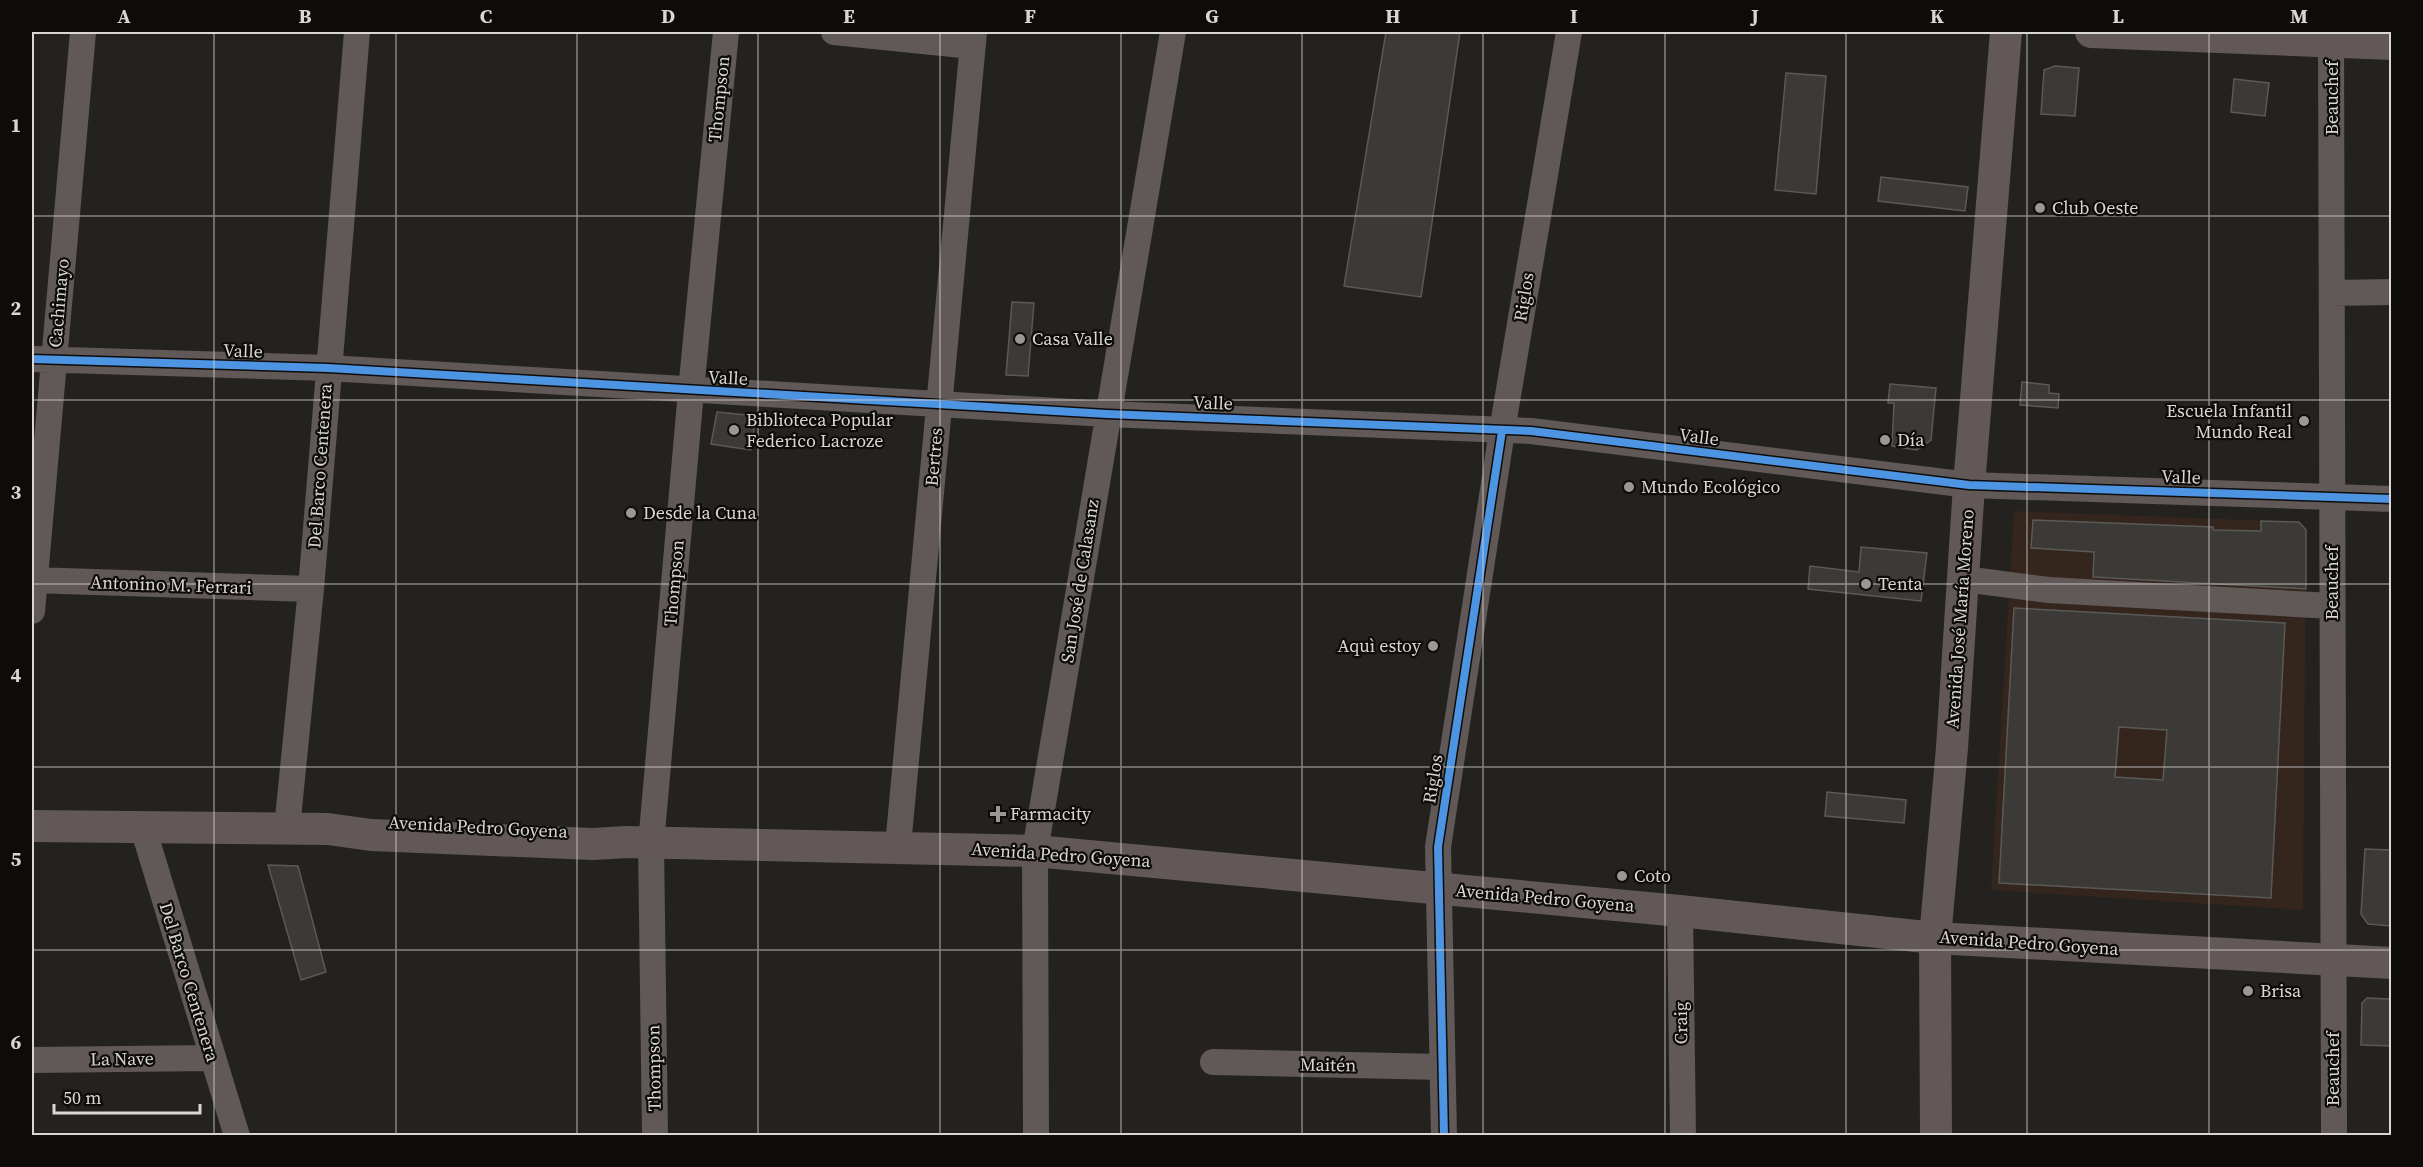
<svg xmlns="http://www.w3.org/2000/svg" width="2423" height="1167" font-family="'Source Serif 4',serif">
	<style>
		.industrial { fill: #34251d }
		.building { fill: #3c3a37; stroke: #5a5957; stroke-width: 1.5; fill-rule: evenodd }
		.lines { fill: none; stroke-linecap: round; stroke-linejoin: round }
		.minor { stroke: #615858; stroke-width: 26 }
		.major { stroke: #625857; stroke-width: 32 }
		.cycleway-casing { stroke: #0e0c0a; stroke-width: 11 }
		.cycleway { stroke: #4d94e3; stroke-width: 8 }
		.grid { fill: none; stroke: #d9d6d3; stroke-width: 1.5; stroke-opacity: 0.55 }
		.poi-dot { fill: #9a9794; stroke: #0e0c0a; stroke-width: 2 }
		.labels { text-anchor: middle; stroke-width: 4.5; stroke-linejoin: round; paint-order: stroke }
		.street-label { font-size: 18px; fill: #d9d6d3; stroke: #0e0c0a }
		.poi-label { font-size: 18px; fill: #d9d6d3; stroke: #0e0c0a; text-anchor: start }
		.neatline { fill: none; stroke: #d9d6d3; stroke-width: 2 }
		.grid-label { font-size: 20px; text-anchor: middle; font-weight: bold; fill: #d9d6d3 }
	</style>
	<rect width="100%" height="100%" fill="#24221f"/>
	<path class="industrial" d="M2014,511L2299,522L2306,530L2303,910L1991,890Z"/>
	<path class="building" d="M1386,32H1460L1421,297L1344,286Z
		M2055,66L2079,68L2075,116L2041,114L2044,70Z
		M1786,73L1826,76L1816,194L1775,190Z
		M2234,79L2269,83L2265,116L2231,112Z
		M1881,177L1968,187L1965,211L1878,201Z
		M1012,302L1034,303L1028,376L1006,375Z
		M2022,382L2049,385V393L2059,394L2058,408L2020,405Z
		M1890,384L1936,388L1931,440L1917,450L1892,446L1894,403H1888Z
		M717,412L756,416L751,450L711,444Z
		M2033,520L2213,527V530L2261,531V521L2299,522L2306,530V589L2093,577L2094,552L2031,548Z
		M1861,547L1927,553L1921,601L1808,589L1810,566L1859,572Z
		M2014,608L2285,623L2271,898L1999,883ZM2119,727L2167,730L2163,780L2115,777Z
		M1827,792L1906,800L1904,823L1825,816Z
		M2365,849L2391,850V926L2368,924L2361,914Z
		M268,865L298,866L326,972L301,980Z
		M2367,998L2391,999V1046L2361,1045L2362,1003Z"/>
	<g class="lines">
		<path class="minor" d="M834,32L972,46
			M2331,32L2334,1136
			M2332,293L2392,292
			M32,359L328,368L1107,414L1531,431L1969,485L2392,499
			M1964,579L2049,590L2332,606
			M32,580L311,589
			M32,611L83,32
			M143,828L237,1136
			M287,828L311,589L357,32
			M898,846L974,32
			M1680,911L1683,1136
			M32,1060L212,1058
			M1213,1062L1442,1067
			M655,1136L651,844L691,391L726,32
			M1036,1136L1035,851L1173,32
			M1444,1136L1438,847L1502,431L1569,32"/>
		<path class="major" d="M2091,32L2392,44
			M32,826L328,829L371,835L593,844L627,842L1035,851L1680,911L1935,938L2392,963
			M1936,1136L1935,938L1952,748L1969,485L2006,32"/>
		<defs>
			<path id="cycleway" d="M32,359L328,368L1107,414L1531,431L1969,485L2392,499
				M1444,1136L1438,847L1502,431"/>
		</defs>
		<use href="#cycleway" class="cycleway-casing"/>
		<use href="#cycleway" class="cycleway"/>
	</g>
	<path class="grid" d="M214,32V1136M396,32V1136M577,32V1136M758,32V1136M940,32V1136M1121,32V1136M1302,32V1136M1483,32V1136M1665,32V1136M1846,32V1136M2027,32V1136M2209,32V1136M32,216H2392M32,400H2392M32,584H2392M32,767H2392M32,950H2392"/>
	<g class="poi-dot">
		<circle cx="2040" cy="208" r="6"/>
		<circle cx="1020" cy="339" r="6"/>
		<circle cx="2304" cy="421" r="6"/>
		<circle cx="734" cy="430" r="6"/>
		<circle cx="1885" cy="440" r="6"/>
		<circle cx="1629" cy="487" r="6"/>
		<circle cx="631" cy="513" r="6"/>
		<circle cx="1866" cy="584" r="6"/>
		<circle cx="1433" cy="646" r="6"/>
		<path d="M995 805h6v6h6v6h-6v6h-6v-6h-6v-6h6z"/>
		<circle cx="1622" cy="876" r="6"/>
		<circle cx="2248" cy="991" r="6"/>
	</g>
	<g class="labels">
		<g class="street-label">
			<text transform="translate(2332 98) rotate(-90)" y="6">Beauchef</text>
			<text transform="translate(719 99) rotate(-84)" y="6">Thompson</text>
			<text transform="translate(1524 297) rotate(-81)" y="6">Riglos</text>
			<text transform="translate(59 303) rotate(-85)" y="6">Cachimayo</text>
			<text transform="translate(243 351) rotate(2)" y="6">Valle</text>
			<text transform="translate(728 378) rotate(3)" y="6">Valle</text>
			<text transform="translate(1213 403) rotate(2)" y="6">Valle</text>
			<text transform="translate(1699 437) rotate(7)" y="6">Valle</text>
			<text transform="translate(934 457) rotate(-85)" y="6">Bertres</text>
			<text transform="translate(320 466) rotate(-86)" y="6">Del Barco Centenera</text>
			<text transform="translate(2181 477) rotate(2)" y="6">Valle</text>
			<text transform="translate(1080 581) rotate(-81)" y="6">San José de Calasanz</text>
			<text transform="translate(674 583) rotate(-85)" y="6">Thompson</text>
			<text transform="translate(2332 583) rotate(-90)" y="6">Beauchef</text>
			<text transform="translate(171 585) rotate(2)" y="6">Antonino M. Ferrari</text>
			<text transform="translate(1960 619) rotate(-86)" y="6">Avenida José María Moreno</text>
			<text transform="translate(1433 779) rotate(-81)" y="6">Riglos</text>
			<text transform="translate(478 827) rotate(3)" y="6">Avenida Pedro Goyena</text>
			<text transform="translate(1061 855) rotate(4)" y="6">Avenida Pedro Goyena</text>
			<text transform="translate(1545 898) rotate(5)" y="6">Avenida Pedro Goyena</text>
			<text transform="translate(2029 943) rotate(4)" y="6">Avenida Pedro Goyena</text>
			<text transform="translate(189 982) rotate(73)" y="6">Del Barco Centenera</text>
			<text transform="translate(1681 1023) rotate(-91)" y="6">Craig</text>
			<text transform="translate(122 1059) rotate(-1)" y="6">La Nave</text>
			<text transform="translate(1328 1065) rotate(1)" y="6">Maitén</text>
			<text transform="translate(654 1068) rotate(-91)" y="6">Thompson</text>
			<text transform="translate(2333 1069) rotate(-90)" y="6">Beauchef</text>
		</g>
		<g class="poi-label">
			<text x="2052" y="214">Club Oeste</text>
			<text x="1032" y="345">Casa Valle</text>
			<text x="2292" y="417" text-anchor="end">Escuela Infantil<tspan x="2292" dy="21">Mundo Real</tspan></text>
			<text x="746" y="426">Biblioteca Popular<tspan x="746" dy="21">Federico Lacroze</tspan></text>
			<text x="1897" y="446">Día</text>
			<text x="1641" y="493">Mundo Ecológico</text>
			<text x="643" y="519">Desde la Cuna</text>
			<text x="1878" y="590">Tenta</text>
			<text x="1421" y="652" text-anchor="end">Aquì estoy</text>
			<text x="1010" y="820">Farmacity</text>
			<text x="1634" y="882">Coto</text>
			<text x="2260" y="997">Brisa</text>
		</g>
	</g>
	<rect width="2423" height="1167" fill="none" stroke="#0e0c0a" stroke-width="66"/>
	<path d="M54 1104v9h146v-9" fill="none" stroke="#d9d6d3" stroke-width="3"/>
	<text x="63" y="1104" font-size="18" fill="#d9d6d3" stroke="#0e0c0a" stroke-width="4.5" paint-order="stroke">50 m</text>
	<rect x="33" y="33" width="2357" height="1101" class="neatline"/>
	<g class="grid-label">
		<text x="124" y="23">A</text>
		<text x="305" y="23">B</text>
		<text x="486" y="23">C</text>
		<text x="668" y="23">D</text>
		<text x="849" y="23">E</text>
		<text x="1030" y="23">F</text>
		<text x="1212" y="23">G</text>
		<text x="1393" y="23">H</text>
		<text x="1574" y="23">I</text>
		<text x="1755" y="23">J</text>
		<text x="1937" y="23">K</text>
		<text x="2118" y="23">L</text>
		<text x="2299" y="23">M</text>
		<text x="16" y="132">1</text>
		<text x="16" y="315">2</text>
		<text x="16" y="499">3</text>
		<text x="16" y="682">4</text>
		<text x="16" y="866">5</text>
		<text x="16" y="1049">6</text>
	</g>
</svg>
